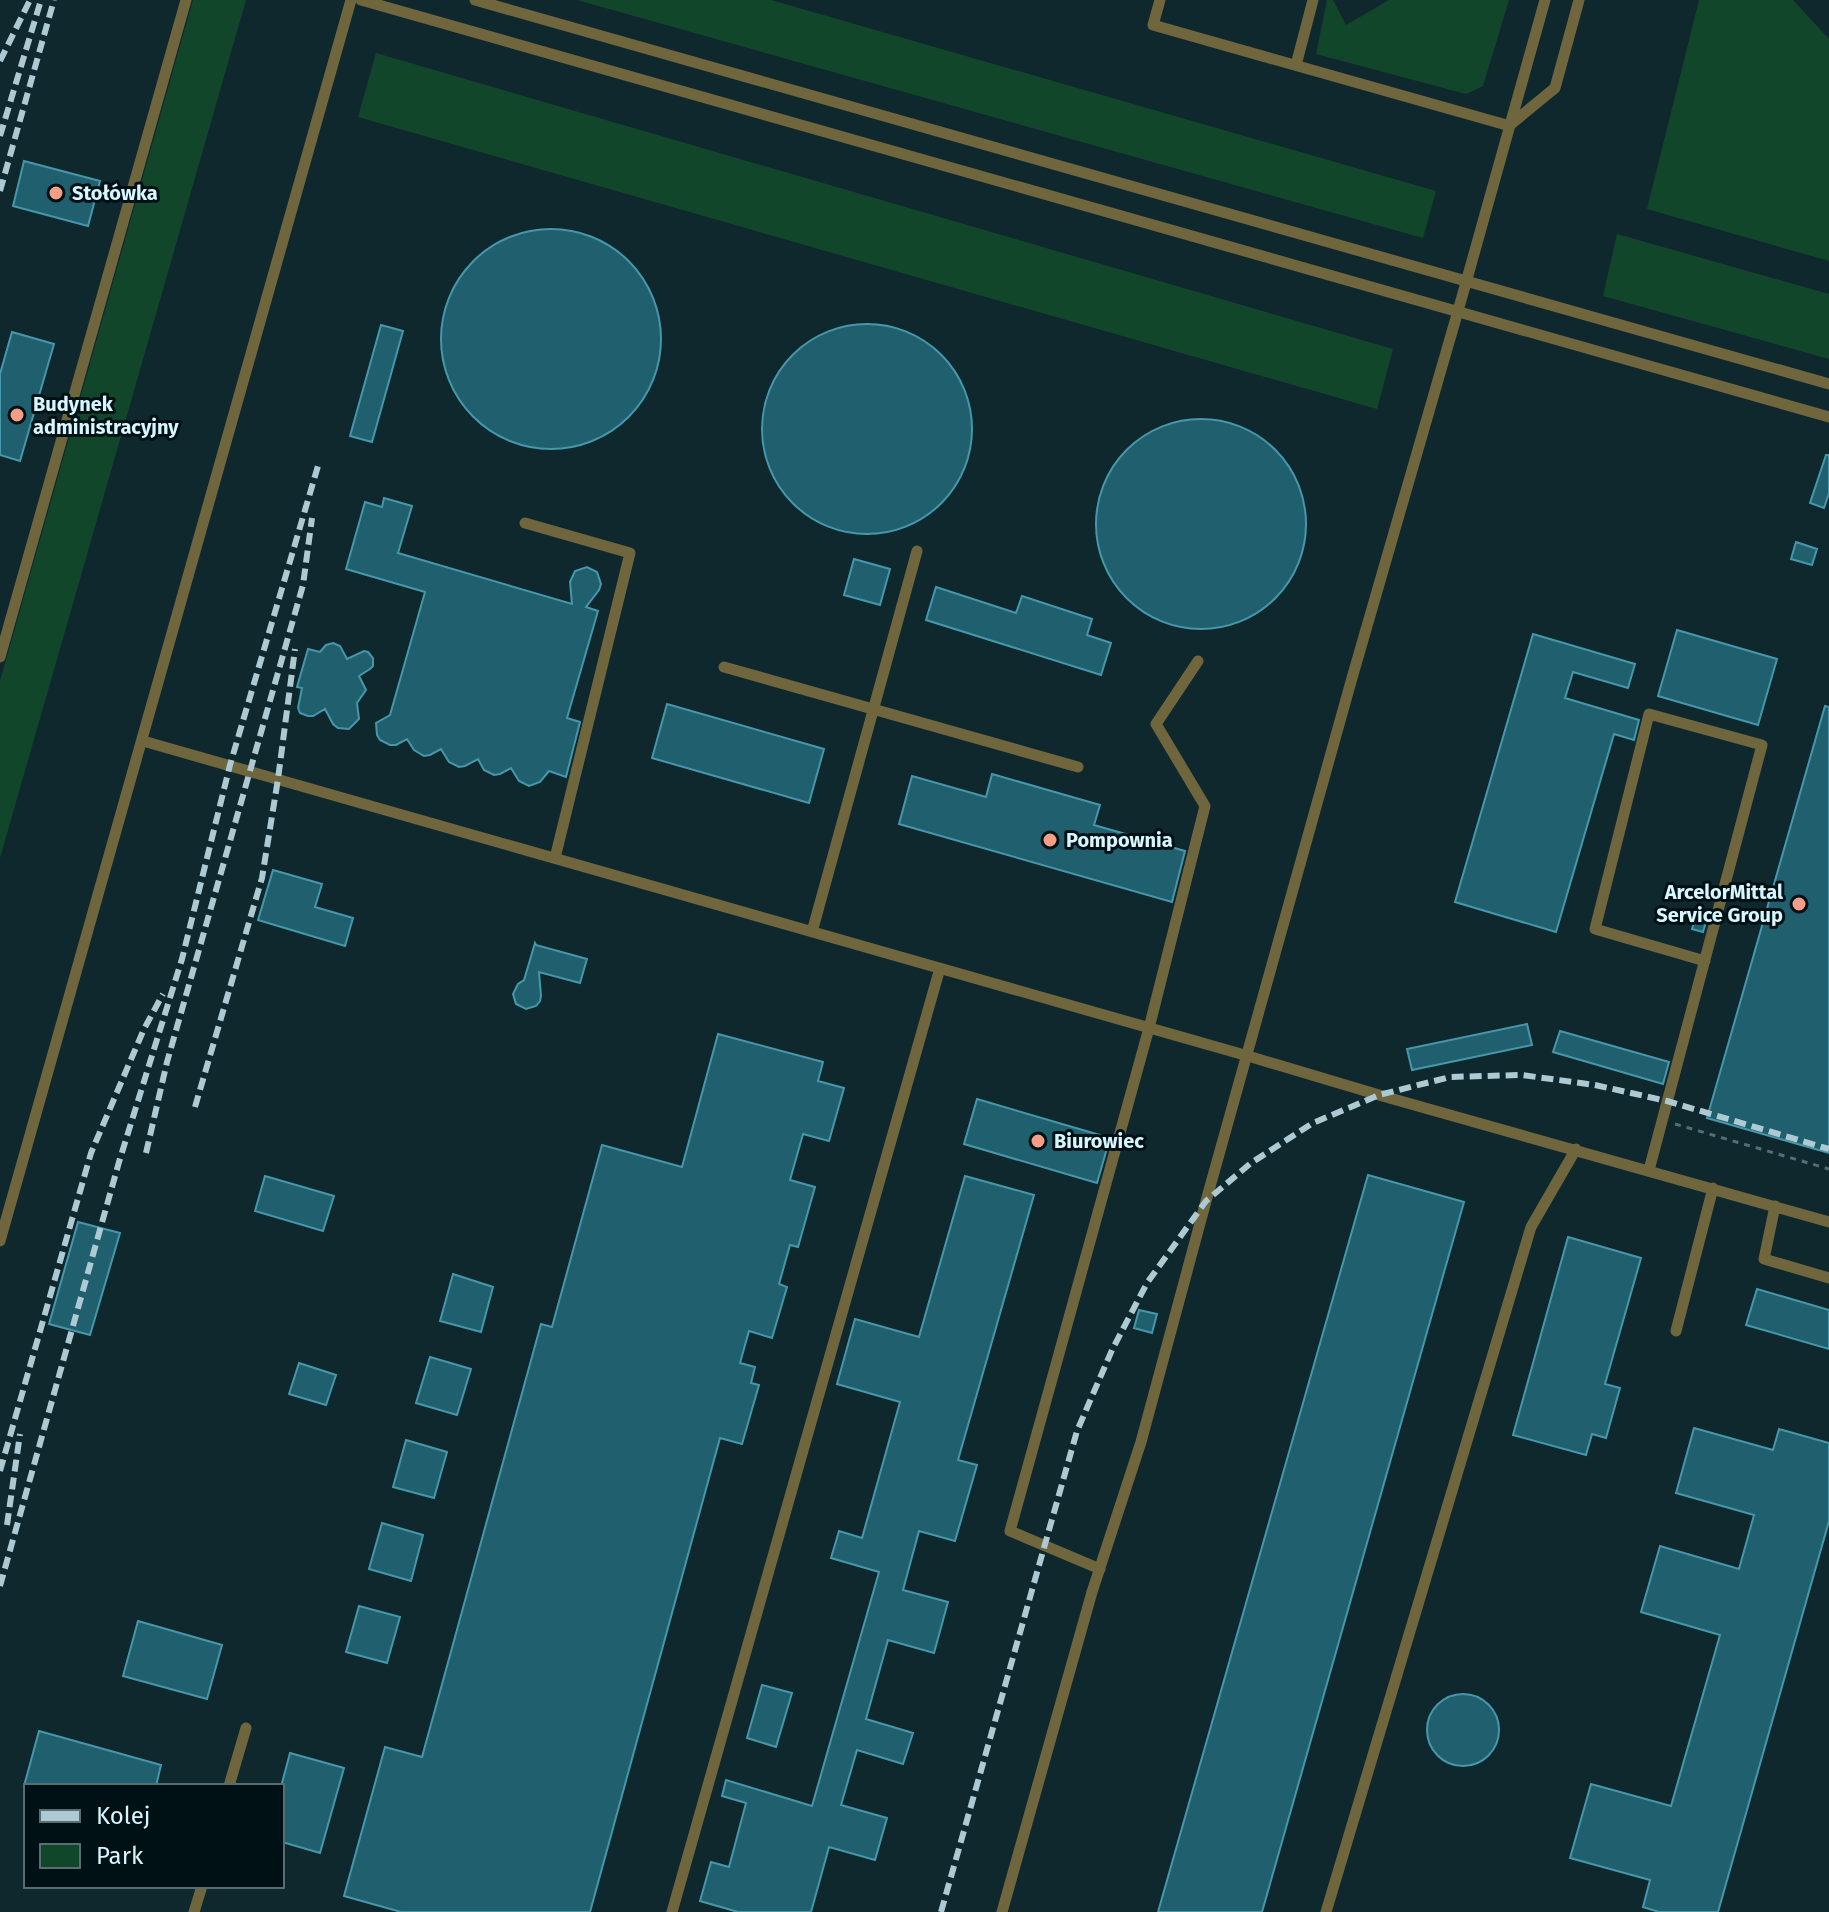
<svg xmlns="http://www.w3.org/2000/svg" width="1829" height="1912" font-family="'Fira Sans',sans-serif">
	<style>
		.green { fill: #12462a }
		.building { fill: #205f6d; stroke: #4697aa; stroke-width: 2 }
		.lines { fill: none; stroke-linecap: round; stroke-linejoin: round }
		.path { stroke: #546e75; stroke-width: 3; stroke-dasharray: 6 6; stroke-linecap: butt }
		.lane { stroke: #70663d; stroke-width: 11 }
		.rail { stroke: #adcad2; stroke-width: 6; stroke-dasharray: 12 6; stroke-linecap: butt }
		.poi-dot { fill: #f49e88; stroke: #001116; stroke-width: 3 }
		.labels { text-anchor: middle; stroke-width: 6; stroke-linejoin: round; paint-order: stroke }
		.poi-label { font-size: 20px; font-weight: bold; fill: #d8f6fe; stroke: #001116; text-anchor: start }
	</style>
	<rect width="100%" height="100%" fill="#0f282e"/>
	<path class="green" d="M193,0H246L0,858V681Z
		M577,0H771L1436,191L1423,238Z
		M1327,0H1333L1346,25L1389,0H1509L1483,86L1466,94L1316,54Z
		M1699,0H1793L1829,39V261L1647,209Z
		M376,53L1393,349L1377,409L358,117Z
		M1617,234L1829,294V359L1603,296Z"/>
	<path class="building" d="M24,161L100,181L88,226L13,206Z
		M441 339a110 110 0 1 1 220 0a110 110 0 1 1-220 0Z
		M762 429a105 105 0 1 1 210 0a105 105 0 1 1-210 0Z
		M381,325L403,331L372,442L350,436Z
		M12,332L54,344L20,461L0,455V374Z
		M1096 524a105 105 0 1 1 210 0a105 105 0 1 1-210 0Z
		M1826,455H1829V493L1824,508L1810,503Z
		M384,498L412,506L398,553L572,604L570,582L575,571L587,567L597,572L601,584L599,590L586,607L598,611L567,718L580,722L566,777L549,771L540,782L529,786L519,781L511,768L500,774L494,775L484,770L478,759L465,766L459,767L449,762L441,749L430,755L424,756L414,750L407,739L396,745H390L380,740L377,735L376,723L390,715L425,592L346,569L365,502L382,507Z
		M1796,542L1817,549L1812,565L1791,559Z
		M854,559L890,569L880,605L844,595Z
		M936,587L1016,613L1022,596L1092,619L1087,635L1111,643L1101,675L926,620Z
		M1677,630L1777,659L1758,725L1658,696Z
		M1533,634L1635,664L1628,688L1573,672L1565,698L1639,720L1634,740L1614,734L1556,932L1455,902Z
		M333,643L340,646L347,659L364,651L368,652L373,658V666L370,669L359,676L366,690L357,703L359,719L349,729L338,728L333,724L325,709L313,716H308L300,713L298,708L302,688L297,687L308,649L320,652L326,645Z
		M667,704L824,749L809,803L652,758Z
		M1825,706L1829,707V1153L1707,1118Z
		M992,774L1100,805L1094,825L1185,851L1172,902L899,824L912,776L986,797Z
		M273,870L322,884L315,907L353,918L345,946L258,920Z
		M1697,911L1708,915L1703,932L1692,929Z
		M535,943L536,945L587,959L580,983L539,972L541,996L540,1001L536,1006L526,1009L516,1004L513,994L518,984L524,980Z
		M1527,1024L1532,1045L1412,1070L1407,1049Z
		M1560,1031L1669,1062L1663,1084L1553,1052Z
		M718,1034L823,1062L818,1081L844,1088L829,1141L803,1134L790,1180L815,1187L798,1247L790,1245L779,1284L787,1287L772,1338L749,1331L740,1363L755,1367L751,1383L759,1385L742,1444L720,1438L590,1912H401L344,1896L385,1747L422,1757L541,1324L552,1327L602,1145L682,1167Z
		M977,1099L1110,1138L1097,1183L964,1144Z
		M1368,1175L1464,1202L1262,1912H1158Z
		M265,1176L334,1196L323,1231L255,1211Z
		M965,1176L1034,1195L958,1460L977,1465L955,1541L919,1531L903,1590L948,1602L934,1653L888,1640L866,1719L913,1733L903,1764L857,1750L841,1805L887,1818L875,1860L829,1847L811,1912H738L700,1901L711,1862L729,1867L746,1803L722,1796L726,1780L812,1806L879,1572L831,1558L839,1531L862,1538L900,1402L837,1384L855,1319L919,1337Z
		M78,1222L120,1233L90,1335L49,1324Z
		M1568,1237L1641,1258L1605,1384L1620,1388L1606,1438L1592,1434L1586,1455L1513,1435Z
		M453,1274L493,1287L481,1332L440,1321Z
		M1757,1289L1829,1310V1349L1746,1325Z
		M1139,1310L1157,1314L1152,1333L1134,1328Z
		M430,1357L471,1369L457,1415L416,1403Z
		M299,1363L336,1375L326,1405L289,1394Z
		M1694,1428L1773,1450L1779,1429L1829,1443V1521L1718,1912H1659L1643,1907L1650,1880L1570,1858L1591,1784L1671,1806L1720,1635L1641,1612L1660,1546L1739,1569L1754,1515L1676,1493Z
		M406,1440L447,1452L434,1498L393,1487Z
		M382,1523L423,1535L411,1581L369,1569Z
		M359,1606L400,1617L387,1663L346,1652Z
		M138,1621L222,1645L207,1699L123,1676Z
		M762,1685L792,1693L776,1747L747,1738Z
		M1427 1730a36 36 0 1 1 72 0a36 36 0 1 1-72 0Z
		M39,1731L161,1765L156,1786H24Z
		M290,1753L344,1768L320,1853L282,1842V1783Z"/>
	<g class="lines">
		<path class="path" d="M1675,1124L1829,1169"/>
		<path class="lane" d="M361,0L1829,417
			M475,0L1829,384
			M1160,0L1153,25L1510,126
			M1296,65L1313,0
			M1510,125L1555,88L1579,0
			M525,523L630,553L555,858
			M0,657L186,0
			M724,667L1078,767
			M143,741L1248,1056L1379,1095L1829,1222
			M812,932L917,551
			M1649,1170L1762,745L1649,714L1595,929L1705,961
			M1775,1206L1764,1259L1829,1278
			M0,1241L351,0
			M1676,1331L1713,1188
			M1100,1569L1010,1531L1149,1028L1205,806L1156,724L1198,661
			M229,1786L246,1728
			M194,1912L202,1886
			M672,1912L940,968
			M1002,1912L1092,1592L1141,1442L1206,1201L1352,678L1458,311L1545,0
			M1326,1912L1531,1227L1576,1149"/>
		<path class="rail" d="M0,61L30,0
			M0,136L41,0
			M0,191L54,0
			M195,1107L262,878L278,779L295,649
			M146,1153L167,1062L303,585L312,518
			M0,1471L91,1153L144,1029L163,994
			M7,1525L20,1434
			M0,1586L119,1162L182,959L230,765L318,466
			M941,1912L1077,1431L1112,1350L1147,1283L1206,1201L1251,1163L1313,1123L1379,1095L1450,1077L1522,1075L1595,1085L1667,1101L1829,1149"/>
	</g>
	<g class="poi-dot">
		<circle cx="56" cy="193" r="8"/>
		<circle cx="17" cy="415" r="8"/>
		<circle cx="1050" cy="840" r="8"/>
		<circle cx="1799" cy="904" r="8"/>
		<circle cx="1038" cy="1141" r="8"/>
	</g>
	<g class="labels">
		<g class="poi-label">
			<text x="72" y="200">Stołówka</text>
			<text x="33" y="411">Budynek<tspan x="33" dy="23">administracyjny</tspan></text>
			<text x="1066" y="847">Pompownia</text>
			<text x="1783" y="899" text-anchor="end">ArcelorMittal<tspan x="1783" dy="23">Service Group</tspan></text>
			<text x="1054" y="1148">Biurowiec</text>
		</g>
	</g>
	<rect x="24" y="1784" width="260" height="104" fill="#001116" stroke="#566d73" stroke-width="2"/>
	<rect x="40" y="1810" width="40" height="12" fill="#adcad2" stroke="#566d73" stroke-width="2"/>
	<text x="96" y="1824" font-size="24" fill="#d8f6fe">Kolej</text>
	<rect x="40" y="1844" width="40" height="24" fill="#12462a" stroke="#566d73" stroke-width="2"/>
	<text x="96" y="1864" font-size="24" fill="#d8f6fe">Park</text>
</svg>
